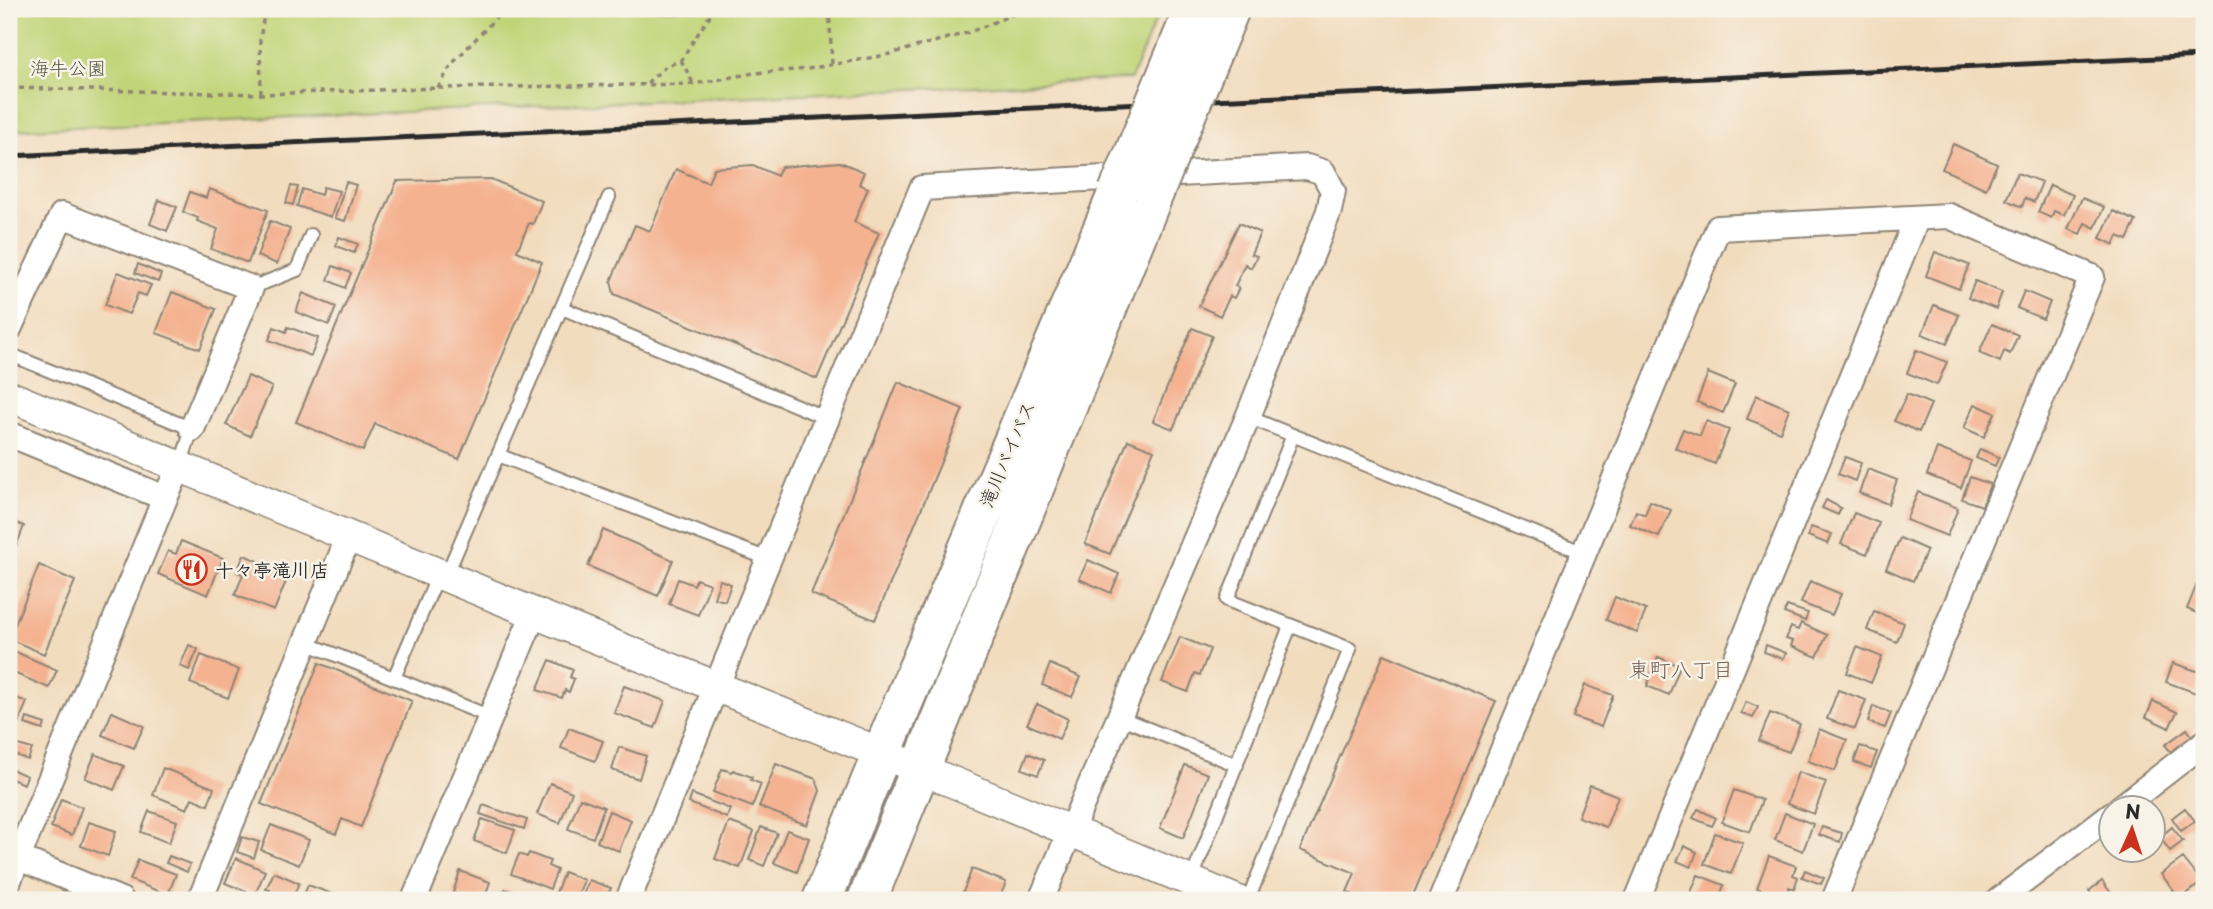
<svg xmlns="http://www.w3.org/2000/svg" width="2213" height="909" font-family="'Playpen Sans','Klee One',sans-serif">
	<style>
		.green { fill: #c1d477; stroke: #768051; stroke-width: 2 }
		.building { fill: #f4b291 }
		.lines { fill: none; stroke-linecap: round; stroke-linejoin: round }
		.service-casing { stroke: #8e8474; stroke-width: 16 }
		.minor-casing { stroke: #8e8474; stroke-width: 28 }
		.tertiary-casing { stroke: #8e8474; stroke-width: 33 }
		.trunk-casing { stroke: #8e8474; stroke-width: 42 }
		.path { stroke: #8e8474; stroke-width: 3.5; stroke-dasharray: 5 5; stroke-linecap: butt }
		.service { stroke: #fff; stroke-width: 12 }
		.minor { stroke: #fff; stroke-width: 24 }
		.tertiary { stroke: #fff; stroke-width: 30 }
		.trunk { stroke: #fff; stroke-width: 38 }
		.rail { stroke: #2b2b2b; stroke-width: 5 }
		.trunk-bridge-casing { stroke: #8e8474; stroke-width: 42; stroke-linecap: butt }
		.trunk-bridge { stroke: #fff; stroke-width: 38 }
		.labels { text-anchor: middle; stroke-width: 5; stroke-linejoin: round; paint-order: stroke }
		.park-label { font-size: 19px; fill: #50553e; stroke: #f7f3e8 }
		.street-label { font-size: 19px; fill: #2b2b2b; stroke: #f7f3e8 }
		.poi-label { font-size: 19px; font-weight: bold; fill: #2b2b2b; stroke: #f7f3e8; text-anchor: start }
		.neighbourhood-label { font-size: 21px; fill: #715a4f; stroke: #f7f3e8 }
	</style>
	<rect width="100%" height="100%" fill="#f7f3e8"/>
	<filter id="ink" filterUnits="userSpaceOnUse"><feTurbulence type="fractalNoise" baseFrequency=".0143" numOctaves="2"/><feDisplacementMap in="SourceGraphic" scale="14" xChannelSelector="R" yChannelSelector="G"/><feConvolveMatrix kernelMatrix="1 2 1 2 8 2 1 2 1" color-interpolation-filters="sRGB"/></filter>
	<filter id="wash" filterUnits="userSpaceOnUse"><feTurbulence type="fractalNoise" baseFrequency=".00686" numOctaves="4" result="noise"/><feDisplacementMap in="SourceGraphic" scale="28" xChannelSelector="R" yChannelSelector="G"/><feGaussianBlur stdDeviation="1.57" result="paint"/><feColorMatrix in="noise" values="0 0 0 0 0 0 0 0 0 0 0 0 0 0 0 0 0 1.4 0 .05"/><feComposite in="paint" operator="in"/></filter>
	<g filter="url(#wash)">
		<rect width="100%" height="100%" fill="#f2dcbe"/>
		<path class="green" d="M9,9H1160L1131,79L9,130Z"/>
		<g id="blocks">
			<path class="building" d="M1953,144L1997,164L1986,189L1942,169Z
				M840,162L864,172L859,184L868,188L854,222L879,233L817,379L614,294L611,281L635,225L650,231L676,169L708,183L714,168L753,165L777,176L781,167Z
				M2017,173L2042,182L2034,202L2025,198L2022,207L2006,200Z
				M491,179L542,201L533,224L529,223L517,251L542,262L459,459L375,424L363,451L296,422L397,181Z
				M346,182L356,185L345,221L335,218Z
				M2050,185L2073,195L2064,215L2054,211L2051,218L2038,212Z
				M291,186L298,187L293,205L286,203Z
				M323,187L339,191L331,217L297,206L302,189L321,195Z
				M209,189L268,210L248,263L211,249L218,229L197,221L198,218L183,212L190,192L206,198Z
				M2082,198L2104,207L2095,228L2085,223L2080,234L2068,229Z
				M159,200L177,207L167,231L150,224Z
				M2113,211L2136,221L2127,240L2118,236L2114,245L2100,238Z
				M270,221L290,229L277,264L257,256Z
				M1239,223L1260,233L1251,254L1257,256L1251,268L1245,264L1235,286L1239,288L1234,298L1230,296L1220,316L1199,306Z
				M339,237L358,244L354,253L336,246Z
				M1935,252L1969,265L1959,289L1926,276Z
				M138,264L161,274L158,282L135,273Z
				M333,266L351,273L345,288L328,280Z
				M118,272L151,285L146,296L138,293L129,314L105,305Z
				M1975,281L2002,292L1996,309L1968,298Z
				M2024,291L2050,302L2043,319L2017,308Z
				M172,292L216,309L200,349L156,333Z
				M303,293L336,307L329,325L296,312Z
				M1934,305L1959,315L1947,344L1922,334Z
				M1992,324L2018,335L2010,354L2004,351L2000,362L1979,353Z
				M274,327L286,332L288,327L318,338L311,356L269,340Z
				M1192,328L1212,336L1173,429L1153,421Z
				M1916,350L1947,362L1937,385L1907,373Z
				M1708,373L1735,384L1723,413L1697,402Z
				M248,376L272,387L250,436L226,425Z
				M898,382L963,409L875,620L811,594Z
				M1907,394L1931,404L1919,432L1894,421Z
				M1756,395L1789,409L1780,432L1747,419Z
				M1975,404L1995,413L1984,437L1964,428Z
				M1706,421L1729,430L1715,464L1675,448L1683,429L1700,436Z
				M1128,440L1154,450L1110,554L1085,544Z
				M1937,448L1971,461L1961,488L1927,475Z
				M1980,449L1999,457L1995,466L1976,458Z
				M1845,457L1861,463L1855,481L1838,474Z
				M1868,469L1897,480L1888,504L1859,493Z
				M1970,477L1990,484L1982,506L1962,499Z
				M1918,492L1958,508L1947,536L1906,520Z
				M1826,500L1841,508L1838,515L1822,508Z
				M1650,501L1671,510L1659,537L1630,525L1636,511L1645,515Z
				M1854,513L1879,523L1867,554L1841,544Z
				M9,520L24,526L12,557L9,556Z
				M1811,527L1832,534L1828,544L1808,536Z
				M603,530L673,560L658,596L588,566Z
				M1900,538L1927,550L1913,581L1886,569Z
				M181,541L223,558L208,595L158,574L168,551L176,554Z
				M244,555L289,574L274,611L235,595L243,574L237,572Z
				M1088,560L1119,574L1111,593L1079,579Z
				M39,565L75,581L44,654L9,639Z
				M678,579L694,585L696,579L710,584L698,615L669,604Z
				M720,580L731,584L725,601L714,598Z
				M1810,581L1841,594L1832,615L1801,603Z
				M2197,584L2204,587V616L2187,609Z
				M1615,597L1646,610L1637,633L1606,620Z
				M1787,606L1808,613L1805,621L1784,613Z
				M1874,611L1904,623L1897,642L1867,630Z
				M1801,623L1827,635L1817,657L1791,646L1793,641L1786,639L1791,627L1798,630Z
				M1180,637L1210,649L1200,675L1195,673L1188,692L1162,682Z
				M189,645L198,649L189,670L180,666Z
				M1766,645L1786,653L1783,659L1764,652Z
				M1857,647L1882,657L1871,683L1847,673Z
				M16,652L57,670L49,688L9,671Z
				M1384,654L1496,701L1411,900H1365L1347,892L1355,873L1300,850Z
				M201,655L239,670L228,698L190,683Z
				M1658,657L1680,666L1669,695L1647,686Z
				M550,660L573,670L570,677L574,679L569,692L565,690L562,698L537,690Z
				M319,663L412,701L361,827L342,819L336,834L261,804Z
				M2173,663L2203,673L2196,693L2166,682Z
				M1050,664L1081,677L1072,697L1042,685Z
				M1585,685L1613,695L1601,727L1573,717Z
				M624,686L665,701L655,728L614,713Z
				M1838,690L1866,700L1855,729L1827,719Z
				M9,695L27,702L18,724L9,720Z
				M2153,701L2177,712L2169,728L2146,717Z
				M1746,702L1758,707L1753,718L1741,713Z
				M1037,704L1068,719L1059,739L1027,724Z
				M1873,706L1891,713L1885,728L1868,722Z
				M112,712L144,726L134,748L102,735Z
				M1770,713L1800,724L1789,752L1759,741Z
				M27,718L45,724L43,730L25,724Z
				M569,728L603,741L595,761L561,748Z
				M1819,729L1847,740L1835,771L1808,761Z
				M2187,729L2192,736L2171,752L2165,745Z
				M15,744L32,749L28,760L12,754Z
				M1860,746L1877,752L1871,768L1854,762Z
				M619,747L646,756L639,779L612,770Z
				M1028,753L1044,760L1038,775L1022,769Z
				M95,754L124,766L114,790L85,778Z
				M776,764L816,779L820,791L807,825L759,807Z
				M1185,765L1208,774L1183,838L1160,828Z
				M9,768L27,776L24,784L9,778Z
				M163,768L214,788L208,805L192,798L187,809L153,795Z
				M722,769L732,772L733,770L752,777L751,780L761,784L752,807L713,792Z
				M1798,772L1826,782L1814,814L1787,804Z
				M550,783L572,792L560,823L537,814Z
				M1590,785L1618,796L1606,827L1578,817Z
				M1734,790L1762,800L1750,832L1722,822Z
				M692,794L730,809L727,818L689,803Z
				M580,798L604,807L593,838L568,829Z
				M61,799L82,807L72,835L51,827Z
				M483,805L527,820L524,829L480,814Z
				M2185,808L2195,821L2181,831L2172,818Z
				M1698,809L1716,818L1712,826L1693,818Z
				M149,811L177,821L169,843L141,832Z
				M609,811L631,820L619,851L597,842Z
				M1785,813L1813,824L1803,851L1775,840Z
				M482,819L515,830L507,853L474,841Z
				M89,822L116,831L108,856L81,846Z
				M729,822L754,831L740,868L715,859Z
				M271,825L309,840L299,865L261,850Z
				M761,827L777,833L764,866L749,860Z
				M1822,827L1842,833L1840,842L1819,835Z
				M2172,827L2183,841L2170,851L2160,837Z
				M787,830L809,838L797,872L774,863Z
				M1715,833L1743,843L1731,874L1704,864Z
				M242,837L259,842L254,858L237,852Z
				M1684,846L1697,852L1691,867L1677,861Z
				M529,853L550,861L548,866L557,870L550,889L511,874L519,854L527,857Z
				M169,856L190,864L187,872L166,863Z
				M1769,856L1796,866L1793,875L1798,877L1794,889L1789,887L1785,898L1757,888Z
				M236,858L265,871L255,895L225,883Z
				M2183,858L2202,882L2180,899L2161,874Z
				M138,860L176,874L168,895L130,880Z
				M972,869L1006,882L999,900H960Z
				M1805,870L1824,878L1821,884L1802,877Z
				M460,871L490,882L484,900H473L453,893Z
				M274,872L299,883L292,900H265L270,890L266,889Z
				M564,872L584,880L576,900H553Z
				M1698,875L1724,885L1718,900H1688Z
				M589,880L611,888L606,900H581Z
				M2102,881L2111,893L2102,900H2096L2089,891Z
				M308,885L338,896L336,900H302Z
				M505,889L533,900H501Z"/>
		</g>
	</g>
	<g filter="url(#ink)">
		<use href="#blocks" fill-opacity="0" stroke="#8e8474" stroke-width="2"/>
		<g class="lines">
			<defs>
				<path id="service" d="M251,288L297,270L311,235
					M562,308L826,418
					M9,354L192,429L180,466
					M1248,417L1584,553
					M498,455L768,559
					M446,576L609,197
					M306,643L491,717
					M394,678L439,573
					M1119,717L1237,765
					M1191,881L1290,626
					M1248,900L1350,649L1227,600L1293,435"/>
				<path id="minor" d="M9,329L62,215L251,288L192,429
					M9,434L165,498
					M2120,808L2204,743
					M9,854L121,900
					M9,880L165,498L180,466
					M200,900L349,536
					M414,900L534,613
					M628,900L922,188L1307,167L1323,172L1333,191L1329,211L1248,417L1041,900
					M1441,900L1718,228L1949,216L2092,277L1834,900
					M1637,900L1917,218
					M1999,900L2112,814"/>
				<path id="tertiary" d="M9,396L534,613L955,783L1236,900"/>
				<path id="trunk" d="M822,900L882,753L1118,192
					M867,900L1154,193"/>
			</defs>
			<use href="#service" class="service-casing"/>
			<use href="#minor" class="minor-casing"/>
			<use href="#tertiary" class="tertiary-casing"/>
			<use href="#trunk" class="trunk-casing"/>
			<path class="path" d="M259,9L264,14L272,15L280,9
				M829,9L832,64
				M681,60L693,83
				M647,83L665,67L681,60L714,9
				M9,88L261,94L438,88L694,84L754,73L808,69L886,55L970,32L1026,9
				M438,88L452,64L504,9
				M261,94L260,40L264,14"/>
			<use href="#service" class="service"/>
			<use href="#minor" class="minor"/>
			<use href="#tertiary" class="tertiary"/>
			<use href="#trunk" class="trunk"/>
			<path class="rail" d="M9,156L1098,105L2204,56"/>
			<defs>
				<path id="trunk-bridge" d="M1118,192L1194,9
					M1154,193L1230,9"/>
			</defs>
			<use href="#trunk-bridge" class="trunk-bridge-casing"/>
			<use href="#trunk-bridge" class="trunk-bridge"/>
		</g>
	</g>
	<defs>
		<symbol id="restaurant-ring" viewBox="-11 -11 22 22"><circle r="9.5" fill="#f7f3e8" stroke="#c8321e" stroke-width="1.5"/><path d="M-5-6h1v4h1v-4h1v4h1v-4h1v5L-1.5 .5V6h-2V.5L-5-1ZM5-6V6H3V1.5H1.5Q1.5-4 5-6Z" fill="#c8321e"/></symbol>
	</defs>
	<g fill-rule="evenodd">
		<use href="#restaurant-ring" x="174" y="552" width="35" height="35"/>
	</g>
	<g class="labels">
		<g class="park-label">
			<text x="68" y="75">海牛公園</text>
		</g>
		<g class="street-label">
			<text transform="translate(1007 454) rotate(-67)" y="7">滝川バイパス</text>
		</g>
		<g class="poi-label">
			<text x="215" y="577">十々亭滝川店</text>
		</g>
		<g class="neighbourhood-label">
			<text x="1681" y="677">東町八丁目</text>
		</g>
	</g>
	<rect width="2213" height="909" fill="none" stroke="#f7f3e8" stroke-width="35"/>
	<g transform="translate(2132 829) rotate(3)"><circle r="33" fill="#f7f3e8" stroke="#a5a39c" stroke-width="2"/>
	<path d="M0-5L12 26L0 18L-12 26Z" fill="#c8321e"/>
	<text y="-10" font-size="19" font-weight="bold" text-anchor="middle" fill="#2b2b2b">N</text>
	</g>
</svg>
